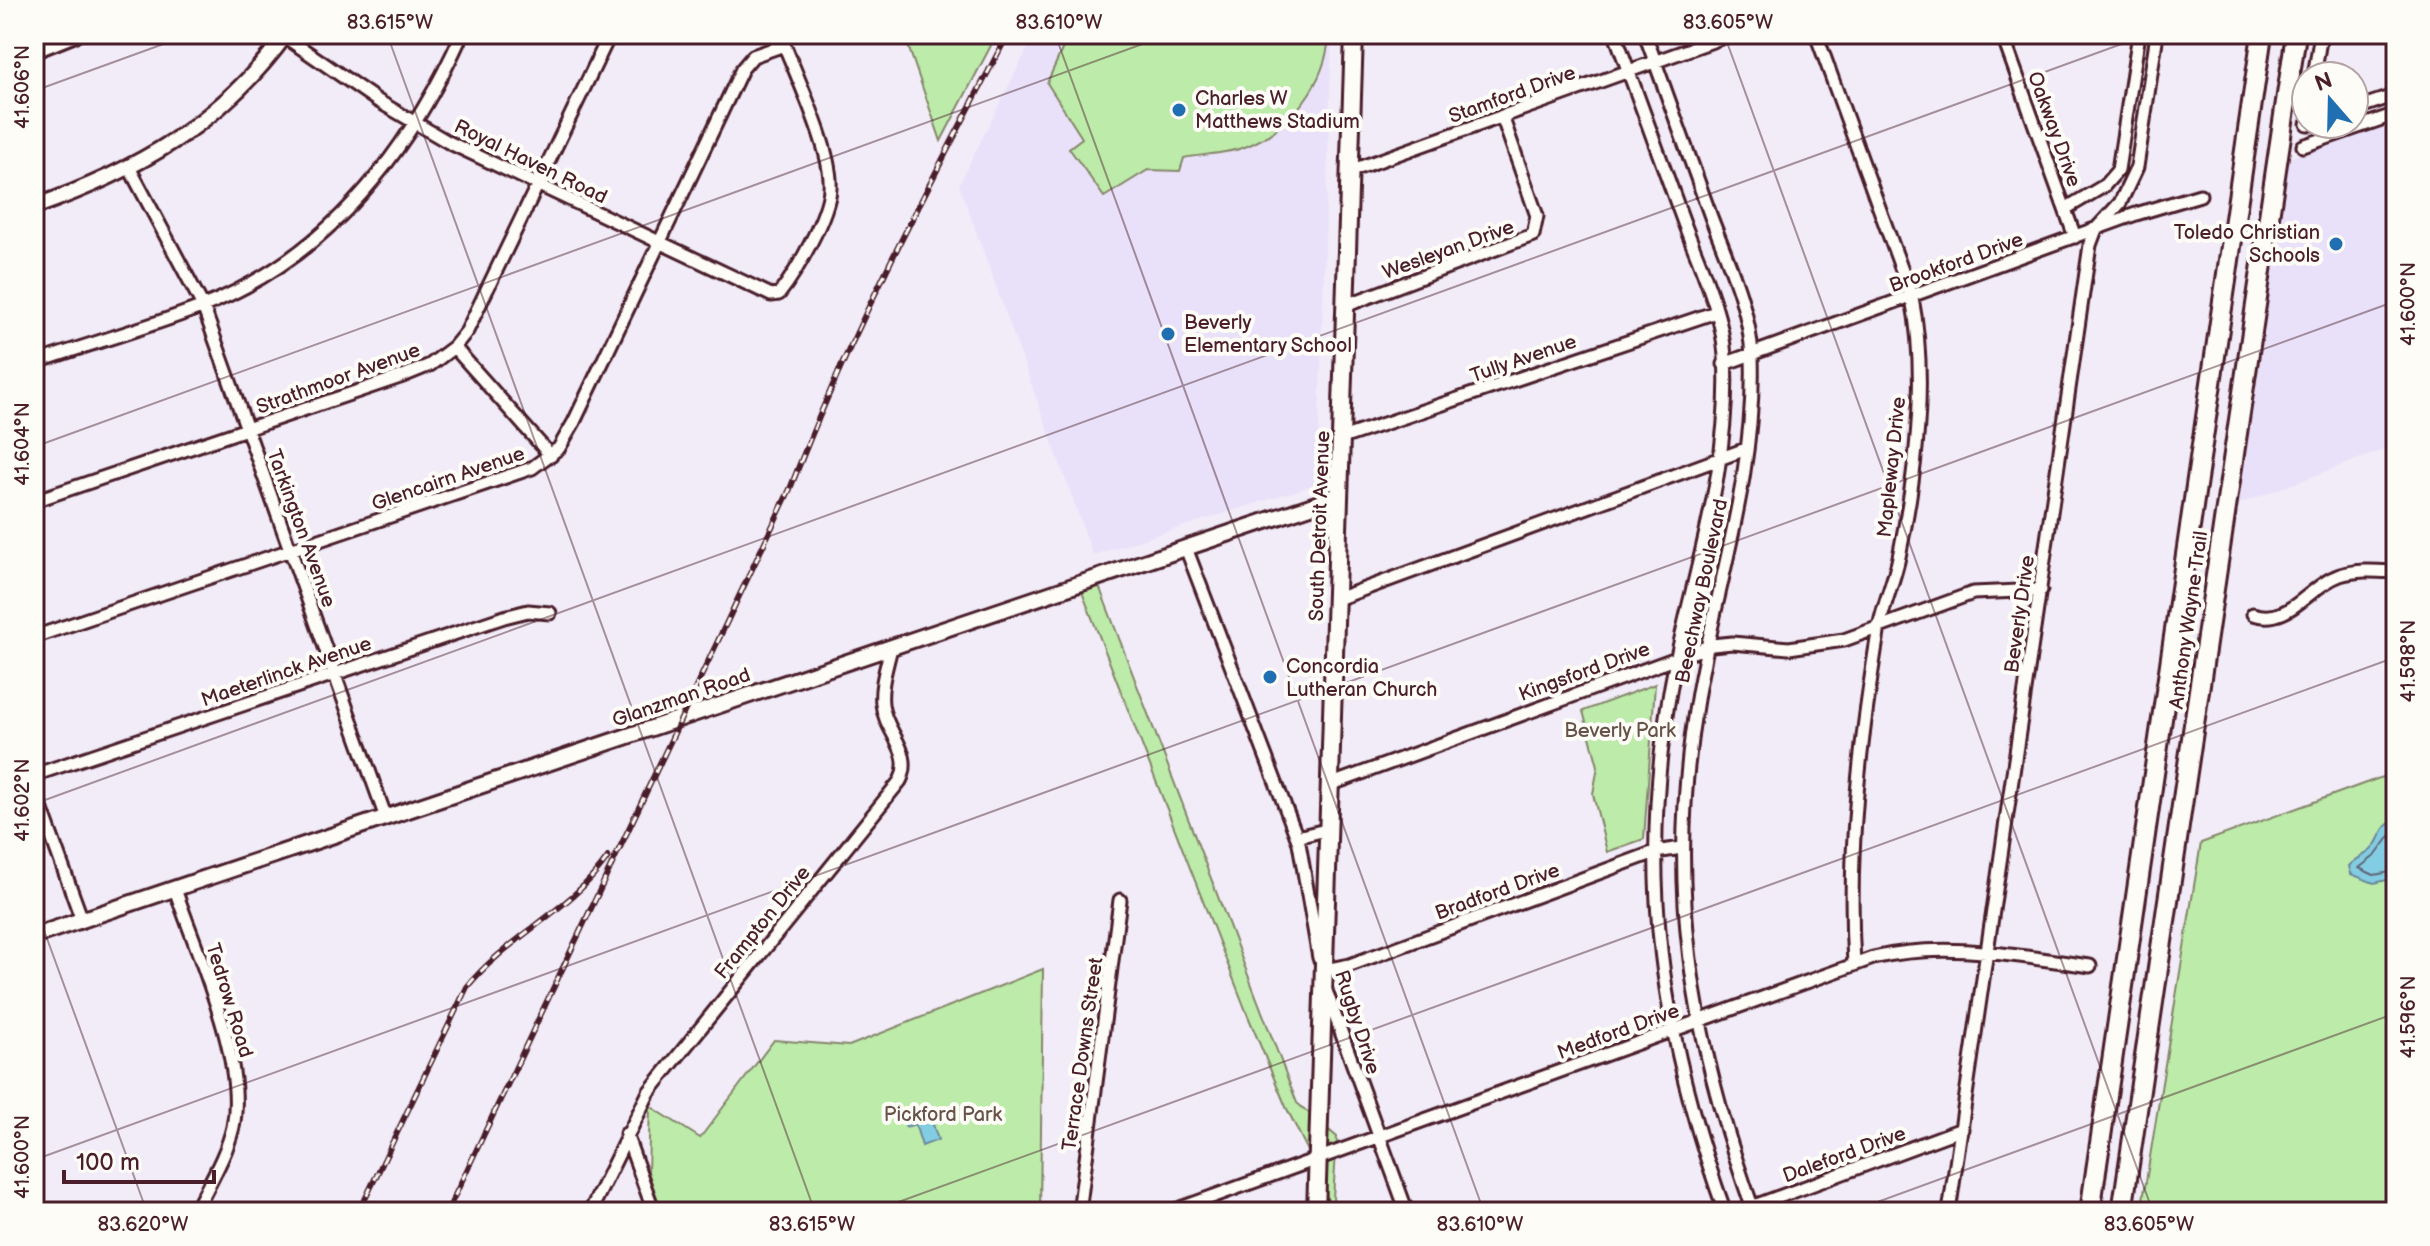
<svg xmlns="http://www.w3.org/2000/svg" width="2430" height="1246" font-family="'Balsamiq Sans',sans-serif">
	<style>
		.built { fill: #e9e1f9 }
		.green { fill: #bdeba9; stroke: #84856a; stroke-width: 2 }
		.water { fill: #82cde3; stroke: #6c8799; stroke-width: 2 }
		.lines { fill: none; stroke-linecap: round; stroke-linejoin: round }
		.shore { stroke: #606575; stroke-width: 2 }
		.minor-casing { stroke: #4a1f2b; stroke-width: 17 }
		.tertiary-casing { stroke: #4a1f2b; stroke-width: 20 }
		.primary-casing { stroke: #4a1f2b; stroke-width: 22 }
		.trunk-casing { stroke: #4a1f2b; stroke-width: 24 }
		.minor { stroke: #fdfcf7; stroke-width: 11 }
		.tertiary { stroke: #fdfcf7; stroke-width: 14 }
		.primary { stroke: #fdfcf7; stroke-width: 16 }
		.trunk { stroke: #fdfcf7; stroke-width: 18 }
		.rail-casing { stroke: #4a1f2b; stroke-width: 6 }
		.rail { stroke: #fdfcf7; stroke-width: 3; stroke-dasharray: 9; stroke-linecap: butt }
		.ticks { fill: none; stroke: #4a1f2b; stroke-width: 2; stroke-opacity: 0.45 }
		.poi-dot { fill: #1f6fb2; stroke: #fdfcf7; stroke-width: 3 }
		.labels { text-anchor: middle; stroke-width: 8; stroke-linejoin: round; paint-order: stroke }
		.street-label { font-size: 20px; fill: #4a1f2b; stroke: #fdfcf7 }
		.poi-label { font-size: 20px; fill: #4a1f2b; stroke: #fdfcf7; text-anchor: start }
		.park-label { font-size: 20px; fill: #67524a; stroke: #fdfcf7 }
		.neatline { fill: none; stroke: #4a1f2b; stroke-width: 3 }
		.ticks-label { font-size: 20px; text-anchor: middle; fill: #4a1f2b }
	</style>
	<rect width="100%" height="100%" fill="#f1ecf8"/>
	<filter id="ink" filterUnits="userSpaceOnUse"><feTurbulence type="fractalNoise" baseFrequency=".0125" numOctaves="2"/><feDisplacementMap in="SourceGraphic" scale="16" xChannelSelector="R" yChannelSelector="G"/><feConvolveMatrix kernelMatrix="1 2 1 2 8 2 1 2 1" color-interpolation-filters="sRGB"/></filter>
	<g filter="url(#ink)">
		<path class="built" d="M1035,34H1332L1317,484L1093,555L959,184Z
			M2396,121V445L2239,504L2288,158Z"/>
		<path class="green" d="M904,34H997L941,141Z
			M1069,34H1329C1327,82 1291,129 1245,147C1227,154 1203,154 1184,158L1180,171L1148,170L1104,197L1069,148L1082,138L1047,83Z
			M1099,586L1297,1103L1337,1137L1333,1198L1337,1212H1330L1324,1183L1286,1107L1248,1016L1082,592Z
			M1655,684L1644,839L1607,852L1593,794L1598,766L1583,711Z
			M2396,772V1212H2141L2201,843Z
			M1043,969L1040,1212H662L648,1172L650,1106L700,1138L774,1040L849,1046Z"/>
		<path class="water" d="M2396,820V878L2374,883L2351,874L2349,866C2356,858 2364,856 2371,850C2382,839 2379,826 2396,820Z
			M923,1109L929,1112L938,1140L922,1146L915,1124L906,1127L902,1116Z"/>
		<g class="lines">
			<path class="shore" d="M2396,828L2376,855L2359,868L2374,875L2396,871"/>
			<defs>
				<path id="minor" d="M281,34L378,101L448,142L771,295L779,294C796,273 829,215 830,188C833,151 794,71 780,34
					M1615,34C1638,97 1661,160 1684,223C1700,266 1722,310 1725,356C1732,468 1691,578 1671,686C1637,873 1661,1035 1725,1212
					M1645,34C1667,95 1689,156 1711,217C1728,262 1750,308 1752,357C1756,472 1718,581 1698,693C1665,880 1690,1035 1754,1212
					M1816,34L1912,298C1928,380 1916,475 1899,557C1894,582 1882,607 1878,633C1860,743 1847,852 1854,964
					M2002,34L2075,237
					M34,52L79,34
					M2314,76L2321,34
					M2354,109L2396,95
					M2307,124H2312
					M2303,146L2396,114
					M130,169L203,306L386,818
					M1350,171L1732,34
					M2065,209L2104,186L2118,170L2139,34
					M1347,305L1533,235L1537,216L1502,116
					M454,347L551,456
					M34,363C89,344 146,328 201,307C327,258 408,154 462,34
					M1724,364L2136,214L2200,195
					M1342,438L1716,312
					M34,501L403,376L430,365L454,347L467,331L610,34
					M1186,548L1299,843L1319,958
					M1337,599L1746,449
					M2253,614C2290,626 2308,586 2340,575C2359,569 2377,571 2396,572
					M34,637L532,468L559,448L574,422L742,69L753,56L784,45
					M34,775L504,617L528,611L550,613
					M1332,784L1712,645L1732,643L1789,648L1844,640L1973,593L2041,590
					M34,788L82,920
					M1297,837L1330,829
					M175,889C197,954 247,1061 233,1127C226,1157 208,1185 195,1212
					M1325,970L1350,965L1655,852L1682,848
					M1326,991L1407,1212
					M626,1134L654,1212
					M590,1212L649,1092L900,781C915,752 885,733 882,704C880,685 887,666 891,647
					M1079,1212L1120,900
					M1170,1212L1873,958C1946,941 2016,956 2090,966
					M1738,1212L1962,1129
					M1949,1212L2090,245L2096,229L2120,203L2137,167L2157,34"/>
				<path id="tertiary" d="M34,207C136,171 221,124 286,34
					M34,936L1340,496"/>
				<path id="primary" d="M1316,1212L1354,34"/>
				<path id="trunk" d="M2090,1212L2262,34
					M2122,1212L2296,34"/>
			</defs>
			<use href="#minor" class="minor-casing"/>
			<use href="#tertiary" class="tertiary-casing"/>
			<use href="#primary" class="primary-casing"/>
			<use href="#trunk" class="trunk-casing"/>
			<use href="#minor" class="minor"/>
			<use href="#tertiary" class="tertiary"/>
			<use href="#primary" class="primary"/>
			<use href="#trunk" class="trunk"/>
			<defs>
				<path id="rail" d="M359,1212L467,987C507,937 572,910 608,857
					M447,1212L790,489C850,332 930,183 1008,34"/>
			</defs>
			<use href="#rail" class="rail-casing"/>
			<use href="#rail" class="rail"/>
		</g>
	</g>
	<path class="ticks" d="M387,34L815,1212M1055,34L1484,1212M1724,34L2153,1212M2393,34L2396,43M34,91L191,34M34,447L1170,34M34,804L2149,34M34,903L147,1212M34,1160L2396,301M871,1212L2396,657M1850,1212L2396,1013"/>
	<g class="poi-dot">
		<circle cx="1179" cy="110" r="8"/>
		<circle cx="2336" cy="244" r="8"/>
		<circle cx="1168" cy="334" r="8"/>
		<circle cx="1270" cy="677" r="8"/>
	</g>
	<g class="labels">
		<g class="street-label">
			<text transform="translate(1512 94) rotate(-20)" y="7">Stamford Drive</text>
			<text transform="translate(2055 129) rotate(70)" y="7">Oakway Drive</text>
			<text transform="translate(531 161) rotate(26)" y="7">Royal Haven Road</text>
			<text transform="translate(1448 249) rotate(-20)" y="7">Wesleyan Drive</text>
			<text transform="translate(1956 262) rotate(-20)" y="7">Brookford Drive</text>
			<text transform="translate(1523 358) rotate(-19)" y="7">Tully Avenue</text>
			<text transform="translate(338 378) rotate(-20)" y="7">Strathmoor Avenue</text>
			<text transform="translate(1891 467) rotate(-84)" y="7">Mapleway Drive</text>
			<text transform="translate(448 478) rotate(-19)" y="7">Glencairn Avenue</text>
			<text transform="translate(1319 526) rotate(-88)" y="7">South Detroit Avenue</text>
			<text transform="translate(302 528) rotate(70)" y="7">Tarkington Avenue</text>
			<text transform="translate(1701 591) rotate(-78)" y="7">Beechway Boulevard</text>
			<text transform="translate(2019 614) rotate(-82)" y="7">Beverly Drive</text>
			<text transform="translate(2188 620) rotate(-82)" y="7">Anthony Wayne Trail</text>
			<text transform="translate(286 671) rotate(-19)" y="7">Maeterlinck Avenue</text>
			<text transform="translate(1584 671) rotate(-20)" y="7">Kingsford Drive</text>
			<text transform="translate(681 697) rotate(-19)" y="7">Glanzman Road</text>
			<text transform="translate(1497 891) rotate(-20)" y="7">Bradford Drive</text>
			<text transform="translate(762 922) rotate(-51)" y="7">Frampton Drive</text>
			<text transform="translate(230 1000) rotate(73)" y="7">Tedrow Road</text>
			<text transform="translate(1358 1022) rotate(72)" y="7">Rugby Drive</text>
			<text transform="translate(1618 1031) rotate(-20)" y="7">Medford Drive</text>
			<text transform="translate(1082 1054) rotate(-82)" y="7">Terrace Downs Street</text>
			<text transform="translate(1844 1154) rotate(-20)" y="7">Daleford Drive</text>
		</g>
		<g class="poi-label">
			<text x="1195" y="105">Charles W<tspan x="1195" dy="23">Matthews Stadium</tspan></text>
			<text x="2320" y="239" text-anchor="end">Toledo Christian<tspan x="2320" dy="23">Schools</tspan></text>
			<text x="1184" y="329">Beverly<tspan x="1184" dy="23">Elementary School</tspan></text>
			<text x="1286" y="673">Concordia<tspan x="1286" dy="23">Lutheran Church</tspan></text>
		</g>
		<g class="park-label">
			<text x="1620" y="737">Beverly Park</text>
			<text x="943" y="1121">Pickford Park</text>
		</g>
	</g>
	<rect width="2430" height="1246" fill="none" stroke="#fdfcf7" stroke-width="88"/>
	<g transform="translate(2330 100) rotate(340)"><circle r="38" fill="#fdfcf7" stroke="#b5a4a5" stroke-width="2"/>
	<path d="M0-6L14 30L0 20L-14 30Z" fill="#1f6fb2"/>
	<text y="-12" font-size="22" font-weight="bold" text-anchor="middle" fill="#4a1f2b">N</text>
	</g>
	<path d="M64 1170v12h150v-12" fill="none" stroke="#4a1f2b" stroke-width="4"/>
	<text x="76" y="1170" font-size="24" fill="#4a1f2b" stroke="#fdfcf7" stroke-width="6" paint-order="stroke">100 m</text>
	<rect x="44" y="44" width="2342" height="1158" class="neatline"/>
	<g class="ticks-label">
		<text x="390" y="29">83.615°W</text>
		<text x="1059" y="29">83.610°W</text>
		<text x="1728" y="29">83.605°W</text>
		<text transform="translate(22 87) rotate(-90)" y="7">41.606°N</text>
		<text transform="translate(2408 304) rotate(-90)" y="7">41.600°N</text>
		<text transform="translate(22 444) rotate(-90)" y="7">41.604°N</text>
		<text transform="translate(2408 661) rotate(-90)" y="7">41.598°N</text>
		<text transform="translate(22 800) rotate(-90)" y="7">41.602°N</text>
		<text transform="translate(2408 1017) rotate(-90)" y="7">41.596°N</text>
		<text transform="translate(22 1157) rotate(-90)" y="7">41.600°N</text>
		<text x="143" y="1231">83.620°W</text>
		<text x="812" y="1231">83.615°W</text>
		<text x="1480" y="1231">83.610°W</text>
		<text x="2149" y="1231">83.605°W</text>
	</g>
</svg>
